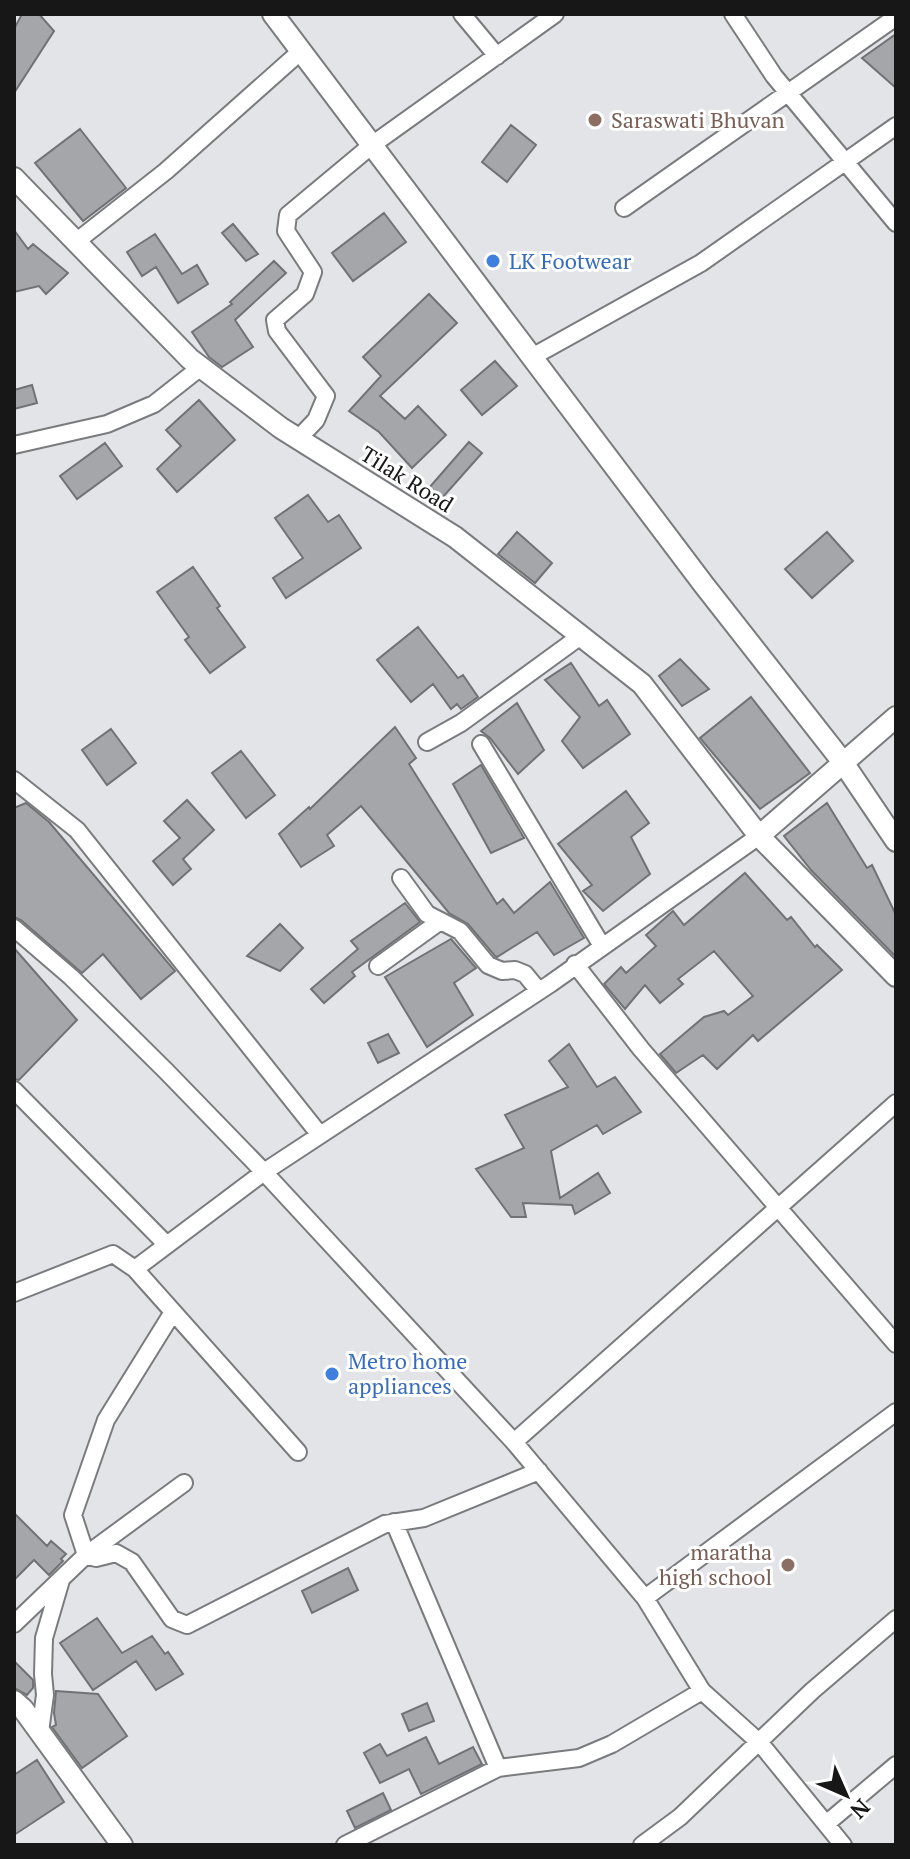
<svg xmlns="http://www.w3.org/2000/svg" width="910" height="1859" font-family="'PT Serif',serif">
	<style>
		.building { fill: #a5a6aa; stroke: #717276; stroke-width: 2 }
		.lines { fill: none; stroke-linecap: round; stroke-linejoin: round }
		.minor-casing { stroke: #797b7e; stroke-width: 20 }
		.tertiary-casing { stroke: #797b7e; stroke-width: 24 }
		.minor { stroke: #fff; stroke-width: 16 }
		.tertiary { stroke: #fff; stroke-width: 20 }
		.education-dot { fill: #8d6e63; stroke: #fff; stroke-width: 3 }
		.shop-dot { fill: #3f7fe0; stroke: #fff; stroke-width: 3 }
		.labels { text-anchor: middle; stroke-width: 6; stroke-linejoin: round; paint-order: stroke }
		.education-label { font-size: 22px; fill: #785e54; stroke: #fff; text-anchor: start }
		.shop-label { font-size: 22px; fill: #366cbe; stroke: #fff; text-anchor: start }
		.street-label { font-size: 22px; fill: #171718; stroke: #fff }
	</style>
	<rect width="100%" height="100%" fill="#e3e4e8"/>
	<path class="building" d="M22,14H39L54,31L14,93V29Z
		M896,34V88L862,58Z
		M511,125L536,145L507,182L482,162Z
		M80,129L126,188L83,221L35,163Z
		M384,213L406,242L353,281L332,253Z
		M233,224L258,254L246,261L222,233Z
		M14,230L28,249L33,244L68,273L46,294L39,286L14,292Z
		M155,234L182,274L197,265L208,284L178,303L156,267L142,276L127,252Z
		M274,261L286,273L235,320L253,347L222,367L209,357L192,332L232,304L230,302Z
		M429,294L457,323L380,396L405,419L418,406L446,435L412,468L379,432L349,411L381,376L363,357Z
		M495,361L517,386L482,415L461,390Z
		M32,385L37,403L14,409V390Z
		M199,400L235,440L177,492L157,469L181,446L166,430Z
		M469,442L482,453L434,507L422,496Z
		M105,443L122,466L77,499L60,476Z
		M308,495L328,522L339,515L361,548L286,598L273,578L303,558L275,518Z
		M517,532L552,563L535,583L498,554Z
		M827,532L853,561L812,598L785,569Z
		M193,567L220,606L217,608L245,647L210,673L185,640L189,637L157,592Z
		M418,627L458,678L463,675L478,697L461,709L457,704L451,709L433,684L411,702L377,660Z
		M680,659L709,689L682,706L659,676Z
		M571,663L599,706L607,700L630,734L583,768L562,741L580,717L545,680Z
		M751,697L810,773L760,809L700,738Z
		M517,703L544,750L518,774L490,738L481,731Z
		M395,727L416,758L409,764L497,904L503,899L514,913L550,882L584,938L554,955L537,932L497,957L495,956L468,924L449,913L361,806L327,835L334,846L301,867L279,834L309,807L310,809Z
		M111,729L136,763L107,785L82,750Z
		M241,751L275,795L246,818L212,773Z
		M481,765L524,838L491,853L453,784Z
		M626,791L649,823L631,837L650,874L603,911L583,891L592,885L558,844Z
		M187,800L214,830L183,859L191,869L173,885L153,861L180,838L164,821Z
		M26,803L49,822L175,971L141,999L103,954L82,973L21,920L14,917V808Z
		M827,803L867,868L872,865L896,915V957L811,870L784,836Z
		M745,873L787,920L791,917L815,947L817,945L842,970L758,1041L753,1035L717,1069L703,1055L676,1073L660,1054L704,1017L724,1011L728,1015L753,996L714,951L678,979L683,984L660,1003L645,985L625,1009L604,984L621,967L626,973L656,946L646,935L673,911L684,925Z
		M405,903L420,922L352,972L355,976L324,1003L311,989L358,949L351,941Z
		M280,924L303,948L280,971L247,956Z
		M451,939L476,968L454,983L473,1015L427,1047L385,977Z
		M14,948L77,1020L19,1080L14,1079Z
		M388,1034L399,1053L378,1063L368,1043Z
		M569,1044L597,1087L615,1077L641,1112L603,1134L597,1125L551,1151L560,1198L598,1173L610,1193L575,1214L572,1205L523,1203L526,1217H511L476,1169L524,1148L505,1115L568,1087L549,1061Z
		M14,1513L47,1546L51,1541L66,1554L61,1559L63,1561L49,1575L34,1560L14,1580Z
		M348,1568L358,1590L312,1613L302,1591Z
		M97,1618L122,1653L152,1636L165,1654L168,1652L183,1674L156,1690L136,1661L93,1690L60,1643Z
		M14,1661L33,1680V1688L27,1695L14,1688Z
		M56,1691L98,1694L127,1736L82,1768L52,1727L56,1725L54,1713Z
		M427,1703L434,1721L409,1731L402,1714Z
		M426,1737L439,1764L473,1747L482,1764L421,1794L409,1769L380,1783L364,1753L380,1744L387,1756Z
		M37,1760L64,1802L14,1835V1775Z
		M383,1793L391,1810L355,1828L347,1811Z"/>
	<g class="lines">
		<defs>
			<path id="minor" d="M462,14L497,56
				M733,14L774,76L896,223
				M624,208L896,17
				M77,241L166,171L301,51
				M532,357L701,263L896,126
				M298,439L316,420L326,396L277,331L275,320L305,294L313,272L286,231L288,215L372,145L555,14
				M14,445L107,424L154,404L201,367
				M427,742L461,723L582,635
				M481,744L602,946
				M14,780L77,830L320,1135
				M401,878L427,914L460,931L488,965L502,971L515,970L525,974L539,991
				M14,928L71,977L166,1071L264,1172L514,1442L645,1598L702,1691L760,1743L843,1845
				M575,964L641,1049L896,1344
				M378,966L439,922
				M14,1090L167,1245
				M135,1269L298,1452
				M14,1293L113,1254L135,1269L264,1172L550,984L759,836
				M173,1312L106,1420L73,1515L86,1555L96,1558L116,1553L132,1562L172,1619L187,1625L385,1524L424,1518L539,1471
				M514,1442L896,1103
				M394,1522L498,1768
				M645,1598L896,1412
				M14,1624L86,1555L184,1483
				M40,1732L45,1695L43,1674L44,1638L61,1580
				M826,1824L896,1765
				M345,1845L498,1768L579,1758L612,1744L702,1691
				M642,1845L680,1817L812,1691L896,1619"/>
			<path id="tertiary" d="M273,14L704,585L842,761L896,841
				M14,178L190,359L281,428L455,537L642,684L759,836L896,976
				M759,836L896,717
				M14,1701L23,1709L122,1845"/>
		</defs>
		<use href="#minor" class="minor-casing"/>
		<use href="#tertiary" class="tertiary-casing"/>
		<use href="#minor" class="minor"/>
		<use href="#tertiary" class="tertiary"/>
	</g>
	<g class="education-dot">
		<circle cx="595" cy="120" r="8"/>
		<circle cx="788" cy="1565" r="8"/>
	</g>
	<g class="shop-dot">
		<circle cx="493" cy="261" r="8"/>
		<circle cx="332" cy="1374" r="8"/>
	</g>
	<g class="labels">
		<g class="education-label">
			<text x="611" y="128">Saraswati Bhuvan</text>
			<text x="772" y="1560" text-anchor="end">maratha<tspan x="772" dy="25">high school</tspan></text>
		</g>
		<g class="shop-label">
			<text x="509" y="269">LK Footwear</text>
			<text x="348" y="1369">Metro home<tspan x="348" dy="25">appliances</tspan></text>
		</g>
		<g class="street-label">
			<text transform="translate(407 479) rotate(32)" y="8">Tilak Road</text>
		</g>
	</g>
	<rect width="910" height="1859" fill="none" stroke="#171718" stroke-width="32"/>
	<g transform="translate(846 1795) rotate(135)" stroke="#ffffff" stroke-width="6" paint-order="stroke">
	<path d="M0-6L14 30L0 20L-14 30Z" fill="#171718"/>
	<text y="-12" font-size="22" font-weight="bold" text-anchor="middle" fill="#171718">N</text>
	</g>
</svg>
